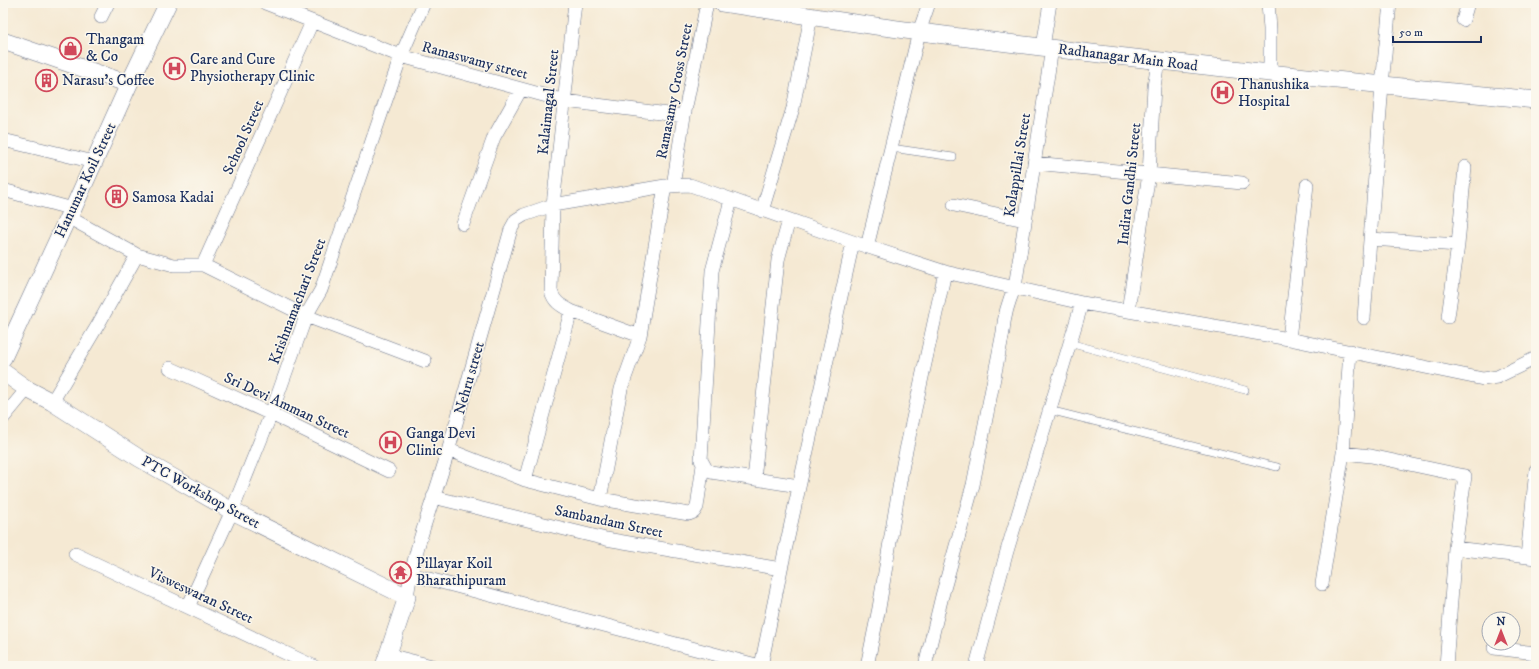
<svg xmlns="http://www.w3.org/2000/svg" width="1539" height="669" font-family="'IM FELL DW Pica',serif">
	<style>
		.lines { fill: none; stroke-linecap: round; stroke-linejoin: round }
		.service-casing { stroke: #677087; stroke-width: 8 }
		.minor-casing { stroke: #677087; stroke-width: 14 }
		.tertiary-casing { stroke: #677087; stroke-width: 18 }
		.service { stroke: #fff; stroke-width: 7 }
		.minor { stroke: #fff; stroke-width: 13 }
		.tertiary { stroke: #fff; stroke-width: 17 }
		.labels { text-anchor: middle; stroke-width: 3; stroke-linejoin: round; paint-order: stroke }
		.poi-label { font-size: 15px; fill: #1b2f5e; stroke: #fbf7ec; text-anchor: start }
		.street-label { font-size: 15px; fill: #1b2f5e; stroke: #fbf7ec }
	</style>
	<rect width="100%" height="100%" fill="#fbf7ec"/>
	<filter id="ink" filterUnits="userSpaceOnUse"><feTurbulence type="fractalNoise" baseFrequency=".025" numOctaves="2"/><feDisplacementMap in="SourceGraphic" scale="8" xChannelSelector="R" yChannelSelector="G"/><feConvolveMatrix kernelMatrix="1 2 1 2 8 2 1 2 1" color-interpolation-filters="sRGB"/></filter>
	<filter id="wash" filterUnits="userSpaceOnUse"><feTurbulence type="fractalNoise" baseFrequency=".012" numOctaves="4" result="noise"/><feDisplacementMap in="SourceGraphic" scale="16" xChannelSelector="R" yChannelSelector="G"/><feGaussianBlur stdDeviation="0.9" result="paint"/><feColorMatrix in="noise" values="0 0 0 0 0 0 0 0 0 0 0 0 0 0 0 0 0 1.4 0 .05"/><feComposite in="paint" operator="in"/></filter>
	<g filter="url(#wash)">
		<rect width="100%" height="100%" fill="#f5e9d3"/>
	</g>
	<g filter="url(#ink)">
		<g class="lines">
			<defs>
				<path id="service" d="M891,148L953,157
					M1069,343L1245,390
					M1049,410L1277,467"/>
				<path id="minor" d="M265,3L401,56L565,101L684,116
					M1268,3L1270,29V73
					M101,17L108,3
					M1463,20L1468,3
					M1043,47L1050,3
					M3,140L94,162
					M1034,163L1242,183
					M673,186L684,116L707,3
					M3,190L73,209
					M731,200L712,271L701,460L706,469L711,472L799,486
					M954,205L1025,220
					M762,211L793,108L811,16
					M68,217L137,255L174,265H203L306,316L425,361
					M463,224L494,137L521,89
					M1371,239L1458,245
					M867,247L919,32L929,3
					M203,265L312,22
					M571,311C560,305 554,302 551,291L553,205L575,3
					M1128,311L1149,174L1154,87L1158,60
					M1448,317L1458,245L1465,167
					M1364,318L1382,85L1390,3
					M1289,339L1307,185
					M170,368L271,414L389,471
					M52,402L99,323L137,255
					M3,418L27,389
					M449,450L525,480L600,499L689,514L694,512L697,507L703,465
					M1343,453L1371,456L1465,476L1455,548L1446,666
					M754,479L778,260L789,220
					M525,480L571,311L640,336
					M433,497L606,539L781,569
					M600,499L621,389L640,336L665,186
					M1455,548L1536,558
					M75,554L313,666
					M1527,557L1536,470
					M410,574L760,666
					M1322,584L1343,453L1350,351
					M407,597C414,546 435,498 449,448C470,375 490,302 511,229L516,220L524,215L553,205L665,186L690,185L853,242L945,272L1082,303L1289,339L1483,379L1497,377L1536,358
					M188,607L232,511L271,414L306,316L321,290L401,56L424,3
					M1494,648L1536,653
					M388,655L432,666
					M761,666L781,569L853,242
					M867,666L879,608L903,464L945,272
					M925,666L942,596L973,485L1003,332C1004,316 1008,302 1015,287L1052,48
					M976,666L1007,551L1082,303"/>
				<path id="tertiary" d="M722,3C786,12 849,23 913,31C1120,58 1328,80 1536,100
					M3,41L129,84
					M3,358L68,217L73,209L129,84L168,3
					M3,372L27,389L52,402L139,458L232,511L407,597L384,666"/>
			</defs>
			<use href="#service" class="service-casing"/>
			<use href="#minor" class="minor-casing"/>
			<use href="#tertiary" class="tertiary-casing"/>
			<use href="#service" class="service"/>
			<use href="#minor" class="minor"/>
			<use href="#tertiary" class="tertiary"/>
		</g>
	</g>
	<defs>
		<symbol id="shop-ring" viewBox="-11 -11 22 22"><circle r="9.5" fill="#fbf7ec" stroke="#d1495b" stroke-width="1.5"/><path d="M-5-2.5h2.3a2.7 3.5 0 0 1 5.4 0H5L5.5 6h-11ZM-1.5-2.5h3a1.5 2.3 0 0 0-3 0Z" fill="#d1495b"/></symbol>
		<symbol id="hospital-ring" viewBox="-11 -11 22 22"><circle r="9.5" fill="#fbf7ec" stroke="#d1495b" stroke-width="1.5"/><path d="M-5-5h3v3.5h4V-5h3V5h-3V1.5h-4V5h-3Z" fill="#d1495b"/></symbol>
		<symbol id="building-ring" viewBox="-11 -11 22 22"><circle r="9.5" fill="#fbf7ec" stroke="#d1495b" stroke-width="1.5"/><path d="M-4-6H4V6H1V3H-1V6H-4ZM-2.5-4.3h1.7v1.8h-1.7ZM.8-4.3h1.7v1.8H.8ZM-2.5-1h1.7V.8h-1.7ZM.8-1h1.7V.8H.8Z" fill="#d1495b"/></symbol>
		<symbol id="temple-ring" viewBox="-11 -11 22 22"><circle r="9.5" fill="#fbf7ec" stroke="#d1495b" stroke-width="1.5"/><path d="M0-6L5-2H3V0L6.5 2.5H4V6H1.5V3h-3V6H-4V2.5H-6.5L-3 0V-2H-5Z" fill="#d1495b"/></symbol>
	</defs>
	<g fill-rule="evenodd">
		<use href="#shop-ring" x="58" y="36" width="25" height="25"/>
		<use href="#hospital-ring" x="162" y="56" width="25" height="25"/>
		<use href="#building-ring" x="34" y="68" width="25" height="25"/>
		<use href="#hospital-ring" x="1210" y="80" width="25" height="25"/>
		<use href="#building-ring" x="104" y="184" width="25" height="25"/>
		<use href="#hospital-ring" x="378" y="430" width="25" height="25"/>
		<use href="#temple-ring" x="388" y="560" width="25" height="25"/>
	</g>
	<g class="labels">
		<g class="poi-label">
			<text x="86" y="44">Thangam<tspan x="86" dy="17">&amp; Co</tspan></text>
			<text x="190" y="64">Care and Cure<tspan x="190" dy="17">Physiotherapy Clinic</tspan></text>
			<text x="62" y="85">Narasu's Coffee</text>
			<text x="1238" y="89">Thanushika<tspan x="1238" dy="17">Hospital</tspan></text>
			<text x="132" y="202">Samosa Kadai</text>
			<text x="406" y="438">Ganga Devi<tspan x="406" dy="17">Clinic</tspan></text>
			<text x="416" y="568">Pillayar Koil<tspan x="416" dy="17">Bharathipuram</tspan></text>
		</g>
		<g class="street-label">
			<text transform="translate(1128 57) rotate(7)" y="5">Radhanagar Main Road</text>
			<text transform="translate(475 60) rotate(15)" y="5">Ramaswamy street</text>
			<text transform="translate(674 91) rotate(-79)" y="5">Ramasamy Cross Street</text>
			<text transform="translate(548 102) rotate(-84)" y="5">Kalaimagal Street</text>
			<text transform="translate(243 137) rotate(-66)" y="5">School Street</text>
			<text transform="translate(1017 165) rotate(-81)" y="5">Kolappillai Street</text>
			<text transform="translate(85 180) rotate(-65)" y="5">Hanumar Koil Street</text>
			<text transform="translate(1129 184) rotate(-84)" y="5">Indira Gandhi Street</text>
			<text transform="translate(297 301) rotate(-69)" y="5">Krishnamachari Street</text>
			<text transform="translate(469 378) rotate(-74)" y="5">Nehru street</text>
			<text transform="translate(287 405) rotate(25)" y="5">Sri Devi Amman Street</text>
			<text transform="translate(201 492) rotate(29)" y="5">PTC Workshop Street</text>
			<text transform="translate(609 521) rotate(12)" y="5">Sambandam Street</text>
			<text transform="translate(201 595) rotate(25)" y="5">Visweswaran Street</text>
		</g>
	</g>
	<rect width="1539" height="669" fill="none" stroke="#fbf7ec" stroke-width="16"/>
	<g transform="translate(1501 631)"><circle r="19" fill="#fbf7ec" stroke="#a1a7b3"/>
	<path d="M0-3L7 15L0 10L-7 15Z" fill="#d1495b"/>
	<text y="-6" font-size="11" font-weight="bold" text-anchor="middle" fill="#1b2f5e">N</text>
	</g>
	<path d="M1393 36v6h88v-6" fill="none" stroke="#1b2f5e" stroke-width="2"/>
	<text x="1399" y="36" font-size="12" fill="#1b2f5e" stroke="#fbf7ec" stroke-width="3" paint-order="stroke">50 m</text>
</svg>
